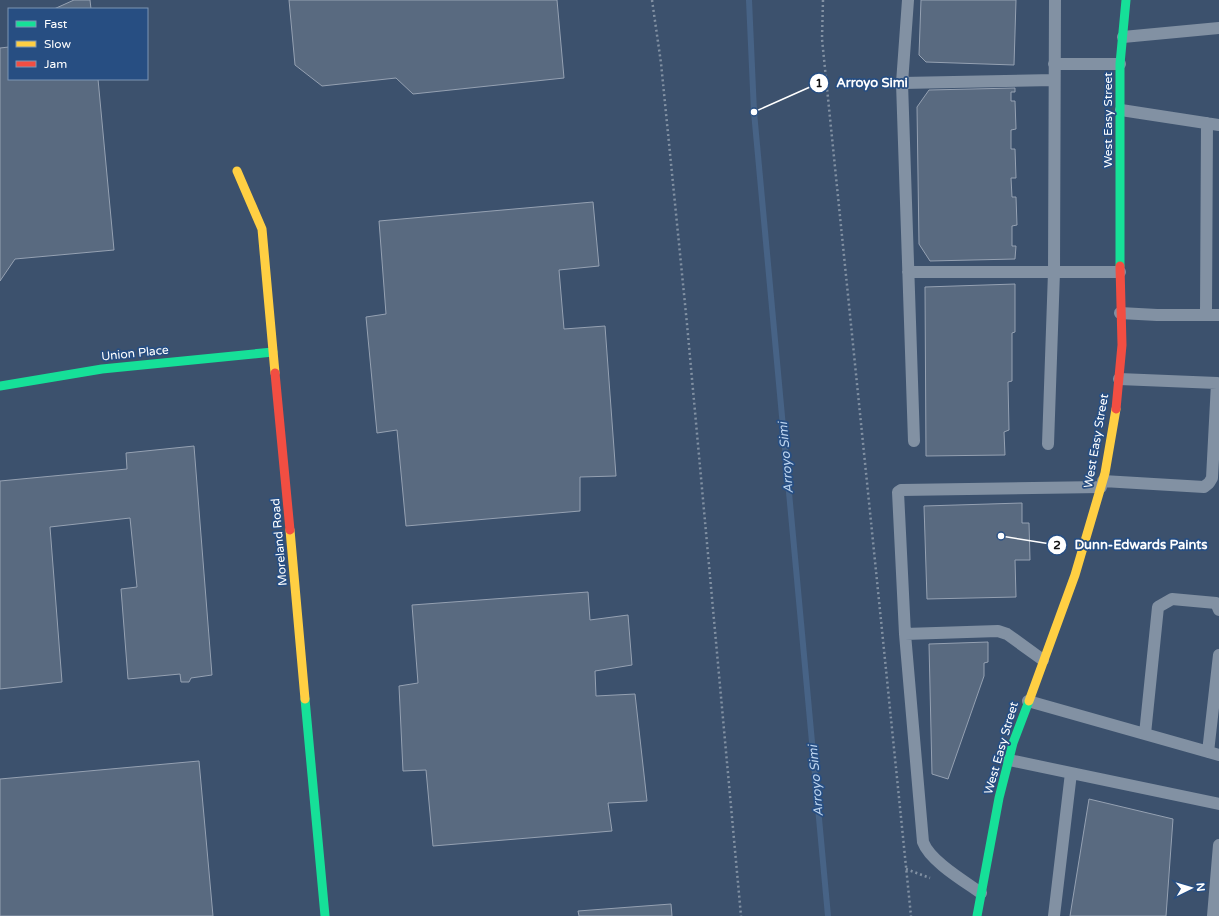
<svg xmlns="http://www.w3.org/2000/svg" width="1219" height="916" font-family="'Varela Round',sans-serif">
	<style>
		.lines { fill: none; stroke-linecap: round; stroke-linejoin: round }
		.stream { stroke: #476386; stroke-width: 6 }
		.building { fill: #596a80; stroke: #95a1b2 }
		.path { stroke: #8291a3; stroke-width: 2.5; stroke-dasharray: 2 3; stroke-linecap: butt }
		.lane { stroke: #8291a3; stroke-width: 12 }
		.fast { stroke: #16e098; stroke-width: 9 }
		.slow { stroke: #ffcf43; stroke-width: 9 }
		.jam { stroke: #f24e42; stroke-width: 9 }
		.labels { text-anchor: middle; stroke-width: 3.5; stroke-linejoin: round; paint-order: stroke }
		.street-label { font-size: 12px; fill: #fff; stroke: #274e82 }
		.water-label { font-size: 13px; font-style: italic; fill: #bad2ee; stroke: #274e82 }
		.leader { fill: none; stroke: #fff; stroke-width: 1.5 }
		.callout-dot { fill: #fff; stroke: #274e82; stroke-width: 1.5 }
		.mark-label { font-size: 12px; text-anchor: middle; font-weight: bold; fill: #111 }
		.callout-label { font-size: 13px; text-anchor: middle; font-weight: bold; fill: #fff; stroke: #274e82; stroke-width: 3.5; stroke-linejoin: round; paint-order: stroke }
	</style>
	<rect width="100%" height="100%" fill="#3c516d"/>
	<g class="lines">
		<path class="stream" d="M749,0L754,112L828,916"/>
	</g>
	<path class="building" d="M74,0H90L91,9H54Z
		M289,0H557L564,78L413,94L396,78L322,86L295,65Z
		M921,0H1016L1014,65L926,62L919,55Z
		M9,47V79H98L114,250L15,259L0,281V48Z
		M1015,88V92H1011V101H1015L1016,129L1011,130V149H1015L1016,178H1011L1012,197H1016L1017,225L1012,226V246H1016L1015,259L930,261L919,244L917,107L929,90Z
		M593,202L599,266L559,270L564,329L605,326L616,476L580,477V511L406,526L397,430L377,433L366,317L386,314L379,221Z
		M1015,284V332L1012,333V381L1008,382L1009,430L1004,432L1005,455L926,456L925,287Z
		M194,446L212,675L191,678L189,682H181L180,674L128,679L121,589L137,587L130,518L50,527L62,682L0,689V481L127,469L126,453Z
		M1022,503V523H1029L1030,560H1015L1016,597L927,599L924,506Z
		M588,592L590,620L628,615L632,665L595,671L596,696L635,694L647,801L608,803L612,831L433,846L426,770L403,771L399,686L418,683L412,605Z
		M988,642V662L984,663V676L948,779L932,774L929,644Z
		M199,761L213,916H0V779Z
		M1089,799L1173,819L1166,916H1070Z
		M671,904L672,916H579L578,911Z"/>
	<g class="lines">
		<path class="path" d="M652,0L661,63L687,324L741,916
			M823,0L822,39L911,916
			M906,869L930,878"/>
		<path class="lane" d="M1123,37L1219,28
			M1054,64H1120
			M902,83L908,0
			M1121,110L1219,125
			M908,272H1120
			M1120,313L1157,315H1219
			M1206,315L1207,123
			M914,441L902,83L1054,80
			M1048,444L1054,272L1055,0
			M1103,481L1204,487L1209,483L1212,478L1217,383L1119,379
			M905,634L923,842C930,861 964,881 981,893
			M1043,660L1007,634L998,631L905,634L898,492L901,490L1101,487
			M1028,701L1219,755
			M1145,734L1158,607L1172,599L1216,603L1219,610
			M1208,752L1219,655
			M1009,760L1219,804
			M1054,916L1071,773
			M1213,916L1219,845"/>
		<path class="fast" d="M1120,266V64L1126,0
			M0,386L102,369L273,352
			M305,699L325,916
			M977,916L999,798L1013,743L1029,701"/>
		<path class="slow" d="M237,171L262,229L275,373
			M290,530L305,699
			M1029,701L1075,575L1105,473L1116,409"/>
		<path class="jam" d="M275,373L290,530
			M1116,409L1122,345L1120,266"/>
	</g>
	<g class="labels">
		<g class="street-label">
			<text transform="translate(1108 120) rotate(-90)" y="4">West Easy Street</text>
			<text transform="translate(135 353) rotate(-6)" y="4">Union Place</text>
			<text transform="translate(1096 441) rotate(-80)" y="4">West Easy Street</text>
			<text transform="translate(279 542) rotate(-95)" y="4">Moreland Road</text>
			<text transform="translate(1001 748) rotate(-74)" y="4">West Easy Street</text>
		</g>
		<g class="water-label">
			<text transform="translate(785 458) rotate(-95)" y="5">Arroyo Simi</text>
			<text transform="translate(815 781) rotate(-95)" y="5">Arroyo Simi</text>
		</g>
	</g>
	<path class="leader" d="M754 112L819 83M1001 536L1057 545"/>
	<g class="callout-dot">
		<circle cx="754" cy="112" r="4"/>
		<circle cx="1001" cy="536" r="4"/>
		<circle cx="819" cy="83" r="10"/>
		<circle cx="1057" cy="545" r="10"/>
	</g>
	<g class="mark-label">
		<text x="819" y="87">1</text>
		<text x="1057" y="549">2</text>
	</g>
	<g class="callout-label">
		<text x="872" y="87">Arroyo Simi</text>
		<text x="1141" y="549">Dunn-Edwards Paints</text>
	</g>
	<rect x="8" y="8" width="140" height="72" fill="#274e82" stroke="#7d95b4"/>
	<rect x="16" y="21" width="20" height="6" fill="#16e098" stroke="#7d95b4"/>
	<text x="44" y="28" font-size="12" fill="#ffffff">Fast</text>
	<rect x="16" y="41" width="20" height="6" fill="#ffcf43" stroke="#7d95b4"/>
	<text x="44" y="48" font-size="12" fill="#ffffff">Slow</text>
	<rect x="16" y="61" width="20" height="6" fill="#f24e42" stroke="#7d95b4"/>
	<text x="44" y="68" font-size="12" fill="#ffffff">Jam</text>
	<g transform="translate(1191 888) rotate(85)" stroke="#274e82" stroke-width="3" paint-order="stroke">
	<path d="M0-3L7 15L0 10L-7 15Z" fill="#ffffff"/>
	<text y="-6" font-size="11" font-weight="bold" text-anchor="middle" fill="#ffffff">N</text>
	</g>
</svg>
